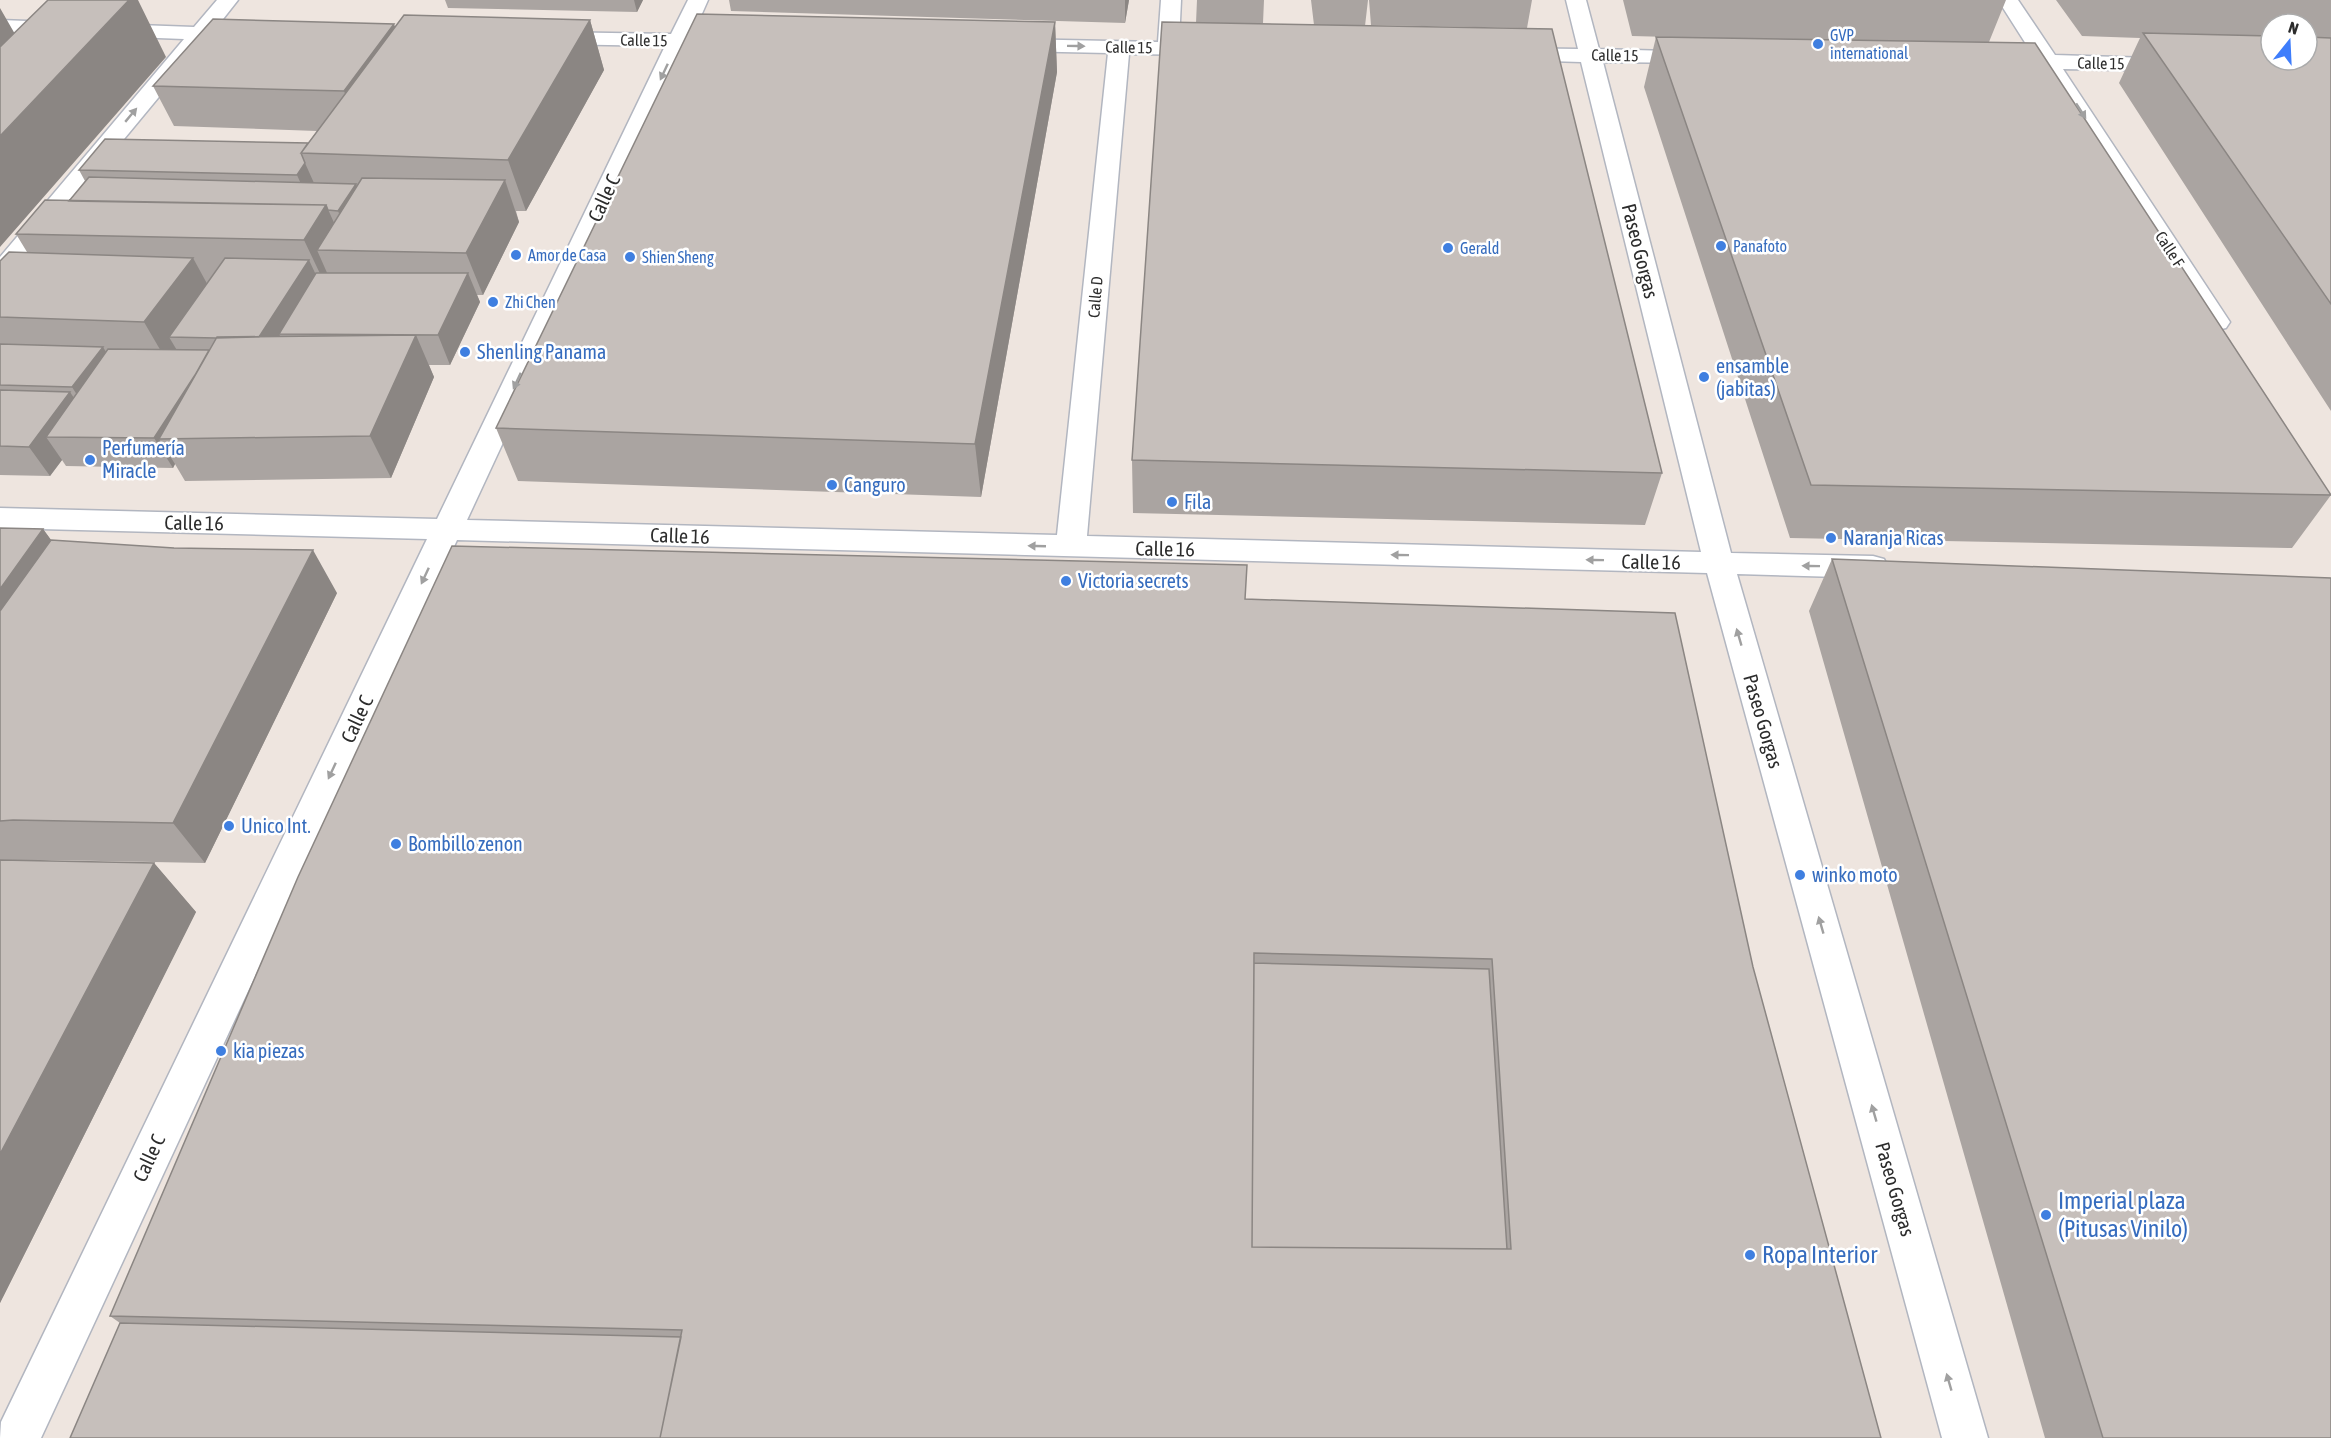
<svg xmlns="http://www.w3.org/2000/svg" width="2331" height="1438" font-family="'Asap Condensed',sans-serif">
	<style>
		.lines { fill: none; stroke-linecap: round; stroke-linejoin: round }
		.minor-casing { stroke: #b2b6c0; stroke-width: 3 }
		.minor { fill: #fff; fill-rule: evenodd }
		.wall { fill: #aaa4a1; fill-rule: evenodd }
		.shaded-wall { fill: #8b8683 }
		.building { fill: #c6bfbb; stroke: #8b8683; stroke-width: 1.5; fill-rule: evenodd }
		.oneway { fill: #a0a0a0 }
		.shop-dot { fill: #3f7fe0; stroke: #fff; stroke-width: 2 }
		.labels { text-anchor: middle; stroke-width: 5; stroke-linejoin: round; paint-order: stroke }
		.far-shop-label { font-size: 16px; fill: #366cbe; stroke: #fff; text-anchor: start }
		.far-street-label { font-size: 16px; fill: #2c2c2c; stroke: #fff }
		.street-label { font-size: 20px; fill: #2c2c2c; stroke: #fff }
		.shop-label { font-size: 20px; fill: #366cbe; stroke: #fff; text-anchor: start }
		.near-shop-label { font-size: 24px; fill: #366cbe; stroke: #fff; text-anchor: start }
	</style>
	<rect width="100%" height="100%" fill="#eee5df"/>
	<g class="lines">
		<defs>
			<path id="minor" d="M217,0H238L216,28L251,31L255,35L251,39L206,40L9,278L0,281V257L184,39L0,32V20L194,27Z
				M688,0H708L693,34L738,36L741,41L738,46L687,47L467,520L1057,535L1108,53L1010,51L1002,50L999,45L1002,40L1010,39L1158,42L1161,0H1181L1179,42L1212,44L1215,49L1212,54L1204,55L1129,54L1087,536L1701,552L1581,62L1514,60L1506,59L1503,54L1506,49L1514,48L1578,49L1566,0H1586L1599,49L1704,52L1707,57L1704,62L1696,63L1603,62L1731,553L1873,556L1884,559L1888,567L1884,575L1873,578L1737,574L1988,1438H1942L1707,573L457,540L41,1438H0L1,1422L427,539L0,528V508L437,519L665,46L551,44L543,43L540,38L543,33L551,32L671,34Z
				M1998,0H2018L2055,55L2181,59L2184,64L2181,69L2173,71L2063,69L2230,322L2226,328L2217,330L2208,328L2041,68L1995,66L1992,61L1995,56L2033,55Z"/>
		</defs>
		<use href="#minor" class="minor-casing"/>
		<use href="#minor" class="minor"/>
	</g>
	<path class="wall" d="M445,0H643L637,12L448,8Z
		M729,0H1129L1125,23L731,11Z
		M1197,0H1264L1263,23H1196Z
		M1311,0H1368L1365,26L1662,473L1645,525L1133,513L1132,460L1314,25Z
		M1369,0H1532L1527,28L1371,25Z
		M1623,0H2006L1989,42L2331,495L2292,548L1790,538L1644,87L1656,37L1707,38L1632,36Z
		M2056,0H2331V411L2119,83L2140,38L2082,36ZM2271,24H2307V60H2271Z
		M590,20L604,70L526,211H516L519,222L483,295H477L480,302L450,365H429L434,377L391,478L185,481L175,464L173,468L66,466L62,460L50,476L0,475V261L27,252L16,234L69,201L85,181L79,170L308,143L317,131L174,126L153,86L395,26Z
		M1055,22L1057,72L981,497L518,481L496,428Z
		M0,528L43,529L51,540L337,593L205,863L49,860L34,861L154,863L196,912L0,1303Z
		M1832,559L2331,1438H2045L1809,611Z
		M1245,599L1753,967L1881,1438L120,1323L110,1316Z"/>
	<path class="shaded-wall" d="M129,0H138L166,57L0,247V136Z
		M634,0H643L637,12Z
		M1125,0H1129L1125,23Z
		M0,8L23,48L0,71Z
		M590,20L604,70L526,211L508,160Z
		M1055,22L1057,72L981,497L975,444Z
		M394,24L409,64L361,132L344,91Z
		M305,163L318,192L310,204L297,175Z
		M505,180L519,222L483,295L466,253Z
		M356,184L368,213L351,240L338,211Z
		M326,205L345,247L317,250L328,275L324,282L304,240Z
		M193,258L216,300L169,337L178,352L169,365L144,322Z
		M309,260L323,290L279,334L286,348L257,339Z
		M468,273L480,302L450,365L438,335Z
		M416,335L434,377L391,478L370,436Z
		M103,347L121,377L91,417L72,387Z
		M211,350L159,439L175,464L173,468L154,438Z
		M70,392L90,422L46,437L62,460L50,476L29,447Z
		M43,529L82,582L0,703V589Z
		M313,550L337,593L205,863L173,823Z
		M154,863L196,912L0,1303V1154Z"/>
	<path class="building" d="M48,0H129L0,136V47Z
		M697,14L1055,22L975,444L496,428Z
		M404,15L590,20L508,160L301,153Z
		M213,19L394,24L344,91L153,86Z
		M1162,22L1552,29L1662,473L1132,460Z
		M2143,33L2271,36V60H2307V37L2331,38V304Z
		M1656,37L2035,43L2331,495L1811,485Z
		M105,139L308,143L301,153L305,163L297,175L79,170Z
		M89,177L356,184L338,211L328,210L326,205L69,201Z
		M362,178L505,180L466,253L317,250Z
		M45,200L326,205L304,240L16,234Z
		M9,252L193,258L144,322L0,317V261Z
		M225,258L309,260L259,337L216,338L169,337Z
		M316,273H468L438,335L279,334Z
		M416,335L370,436L159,439L217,337Z
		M0,344L103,347L72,387L0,385Z
		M108,349L209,350L195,375L154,438L46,437Z
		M0,390L70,392L29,447L0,446Z
		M0,528L43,529L0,589Z
		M51,540L174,548L313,550L173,823L13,820L0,821V611Z
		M452,546L1247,565L1245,599L1675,613L1753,967L1881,1438H660L682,1330L110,1316L298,877ZM1254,953L1492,959L1511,1249L1252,1247Z
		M1832,559L2331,578V1438H2103Z
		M0,860L154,863L0,1154Z
		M1254,963L1489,969L1507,1249L1252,1247Z
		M120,1323L681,1337L660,1438H70Z"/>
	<defs><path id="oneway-solid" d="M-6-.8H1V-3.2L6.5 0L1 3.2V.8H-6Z" transform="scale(1.5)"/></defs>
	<g class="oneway">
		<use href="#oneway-solid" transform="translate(1076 46) rotate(1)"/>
		<use href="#oneway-solid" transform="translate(664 72) rotate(115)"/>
		<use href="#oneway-solid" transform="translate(2081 111) rotate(57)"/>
		<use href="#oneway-solid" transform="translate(131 115) rotate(-50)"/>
		<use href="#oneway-solid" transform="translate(517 381) rotate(115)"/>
		<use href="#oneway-solid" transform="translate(1037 546) rotate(-178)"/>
		<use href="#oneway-solid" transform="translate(1400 555) rotate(-179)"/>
		<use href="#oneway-solid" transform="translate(1595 560) rotate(-179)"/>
		<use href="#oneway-solid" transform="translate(1811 566) rotate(-179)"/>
		<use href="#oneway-solid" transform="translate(425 576) rotate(115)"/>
		<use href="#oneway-solid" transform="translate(1739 637) rotate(-106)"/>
		<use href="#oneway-solid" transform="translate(332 771) rotate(115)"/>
		<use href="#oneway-solid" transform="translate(1821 925) rotate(-106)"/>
		<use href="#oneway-solid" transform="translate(1874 1113) rotate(-106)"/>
		<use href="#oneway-solid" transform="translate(1949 1382) rotate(-106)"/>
	</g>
	<g class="shop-dot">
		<circle cx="1818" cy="44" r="6"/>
		<circle cx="1721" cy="246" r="6"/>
		<circle cx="1448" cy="248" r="6"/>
		<circle cx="516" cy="255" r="6"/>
		<circle cx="630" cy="257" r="6"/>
		<circle cx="493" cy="302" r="6"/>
		<circle cx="465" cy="352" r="6"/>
		<circle cx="1704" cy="377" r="6"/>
		<circle cx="90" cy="460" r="6"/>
		<circle cx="832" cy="485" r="6"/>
		<circle cx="1172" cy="502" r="6"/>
		<circle cx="1831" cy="538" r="6"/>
		<circle cx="1066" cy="581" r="6"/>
		<circle cx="229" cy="826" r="6"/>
		<circle cx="396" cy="844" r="6"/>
		<circle cx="1800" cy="875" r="6"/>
		<circle cx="221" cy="1051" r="6"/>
		<circle cx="2046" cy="1215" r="6"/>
		<circle cx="1750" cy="1255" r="6"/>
	</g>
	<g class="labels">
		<g class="far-shop-label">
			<text x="1830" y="41">GVP<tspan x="1830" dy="18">international</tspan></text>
			<text x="1733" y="252">Panafoto</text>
			<text x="1460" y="254">Gerald</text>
			<text x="528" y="261">Amor de Casa</text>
			<text x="642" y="263">Shien Sheng</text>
			<text x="505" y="308">Zhi Chen</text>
		</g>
		<g class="far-street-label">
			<text transform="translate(644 40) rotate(1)" y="6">Calle 15</text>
			<text transform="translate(1129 47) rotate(1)" y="6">Calle 15</text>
			<text transform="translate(1615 55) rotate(1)" y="6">Calle 15</text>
			<text transform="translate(2101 63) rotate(1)" y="6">Calle 15</text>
			<text transform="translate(2170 249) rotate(57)" y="6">Calle F</text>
			<text transform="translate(1095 297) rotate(-85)" y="6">Calle D</text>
		</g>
		<g class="street-label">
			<text transform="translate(604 198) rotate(-65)" y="7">Calle C</text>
			<text transform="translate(1640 251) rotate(76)" y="7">Paseo Gorgas</text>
			<text transform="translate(194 523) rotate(1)" y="7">Calle 16</text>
			<text transform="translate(680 536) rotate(2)" y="7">Calle 16</text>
			<text transform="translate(1165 549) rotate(1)" y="7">Calle 16</text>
			<text transform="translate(1651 562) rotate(1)" y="7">Calle 16</text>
			<text transform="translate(357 719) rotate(-65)" y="7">Calle C</text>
			<text transform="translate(1763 721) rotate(74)" y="7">Paseo Gorgas</text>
			<text transform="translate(149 1158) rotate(-65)" y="7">Calle C</text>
			<text transform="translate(1895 1189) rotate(74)" y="7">Paseo Gorgas</text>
		</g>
		<g class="shop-label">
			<text x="477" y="359">Shenling Panama</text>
			<text x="1716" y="373">ensamble<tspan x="1716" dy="23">(jabitas)</tspan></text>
			<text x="102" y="455">Perfumería<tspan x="102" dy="23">Miracle</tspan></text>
			<text x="844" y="492">Canguro</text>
			<text x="1184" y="509">Fila</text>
			<text x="1843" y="545">Naranja Ricas</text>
			<text x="1078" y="588">Victoria secrets</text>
			<text x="241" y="833">Unico Int.</text>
			<text x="408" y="851">Bombillo zenon</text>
			<text x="1812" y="882">winko moto</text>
			<text x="233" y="1058">kia piezas</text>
		</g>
		<g class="near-shop-label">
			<text x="2058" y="1209">Imperial plaza<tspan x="2058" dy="28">(Pitusas Vinilo)</tspan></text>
			<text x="1762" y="1263">Ropa Interior</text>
		</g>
	</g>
	<g transform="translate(2289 42) rotate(18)"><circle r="28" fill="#ffffff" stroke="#ababab" stroke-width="1.5"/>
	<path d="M0-4.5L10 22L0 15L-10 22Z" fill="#3e7dfb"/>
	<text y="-9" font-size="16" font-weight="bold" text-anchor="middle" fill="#2c2c2c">N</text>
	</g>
</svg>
